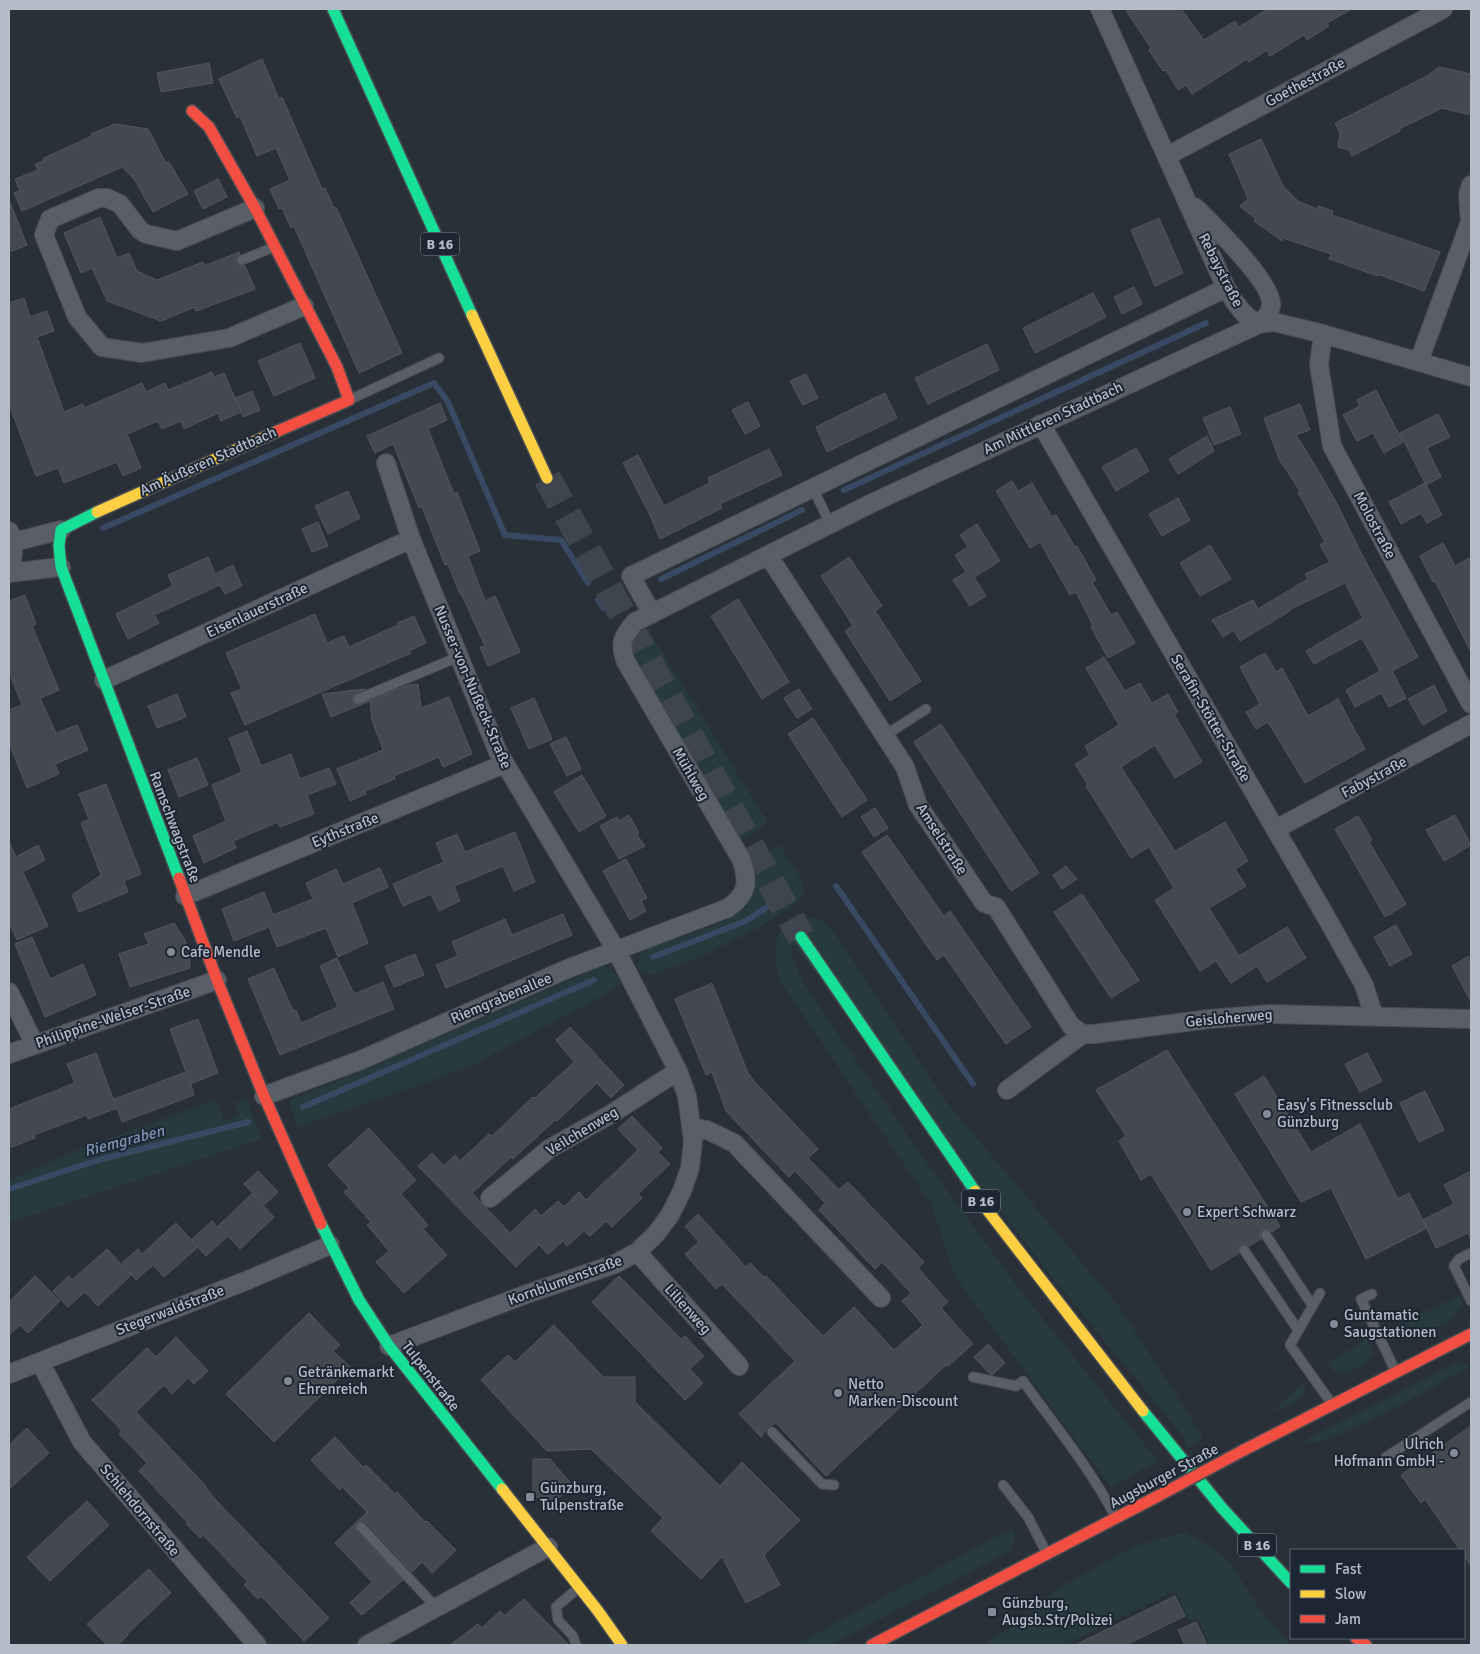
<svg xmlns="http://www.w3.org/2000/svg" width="1480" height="1654" font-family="Signika,sans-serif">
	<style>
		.green { fill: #273a3e }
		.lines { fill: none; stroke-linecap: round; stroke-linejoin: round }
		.stream { stroke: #384963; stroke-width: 6 }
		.building { fill: #444950; stroke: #52575f }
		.primary-tunnel { stroke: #3f454e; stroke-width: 28; stroke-dasharray: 28 14; stroke-linecap: butt }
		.lane-casing { stroke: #484c53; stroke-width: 11 }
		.street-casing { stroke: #484c53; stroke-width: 20 }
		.fast-casing { stroke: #484c53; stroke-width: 14 }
		.slow-casing { stroke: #484c53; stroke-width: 14 }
		.jam-casing { stroke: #484c53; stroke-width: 14 }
		.lane { stroke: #5a5e66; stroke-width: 9 }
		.street { stroke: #5a5e66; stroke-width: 18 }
		.fast { stroke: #16e098; stroke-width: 11 }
		.slow { stroke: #ffcf43; stroke-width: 11 }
		.jam { stroke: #f24e42; stroke-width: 11 }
		.jam-bridge-casing { stroke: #484c53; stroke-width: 14; stroke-linecap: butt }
		.jam-bridge { stroke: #f24e42; stroke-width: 11 }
		.poi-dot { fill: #848b96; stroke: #1d2633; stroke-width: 2 }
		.labels { text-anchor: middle; stroke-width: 4; stroke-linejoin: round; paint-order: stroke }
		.shield { fill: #1d2633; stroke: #878f9c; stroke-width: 1 }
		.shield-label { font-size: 14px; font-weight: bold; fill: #b4bcc9 }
		.street-label { font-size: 15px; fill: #b4bcc9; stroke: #1d2633 }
		.poi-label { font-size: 15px; fill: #b4bcc9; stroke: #1d2633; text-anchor: start }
		.water-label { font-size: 16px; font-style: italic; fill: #7c92b1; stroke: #1d2633 }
	</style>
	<rect width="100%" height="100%" fill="#2a3038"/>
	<path class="green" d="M647,627L768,823L740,841L636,663C633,644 633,640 647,627Z
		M757,844L762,849L769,851L780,845L802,880L804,893L795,905L756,929L700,957L654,974H644L638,969L639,956L645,950C663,943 682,937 700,930C729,920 760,910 755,872C754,865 749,857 746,850Z
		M800,916L822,920L834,932L944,1099L1121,1309L1200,1432L1202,1440L1188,1448L1184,1443L1186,1440L1048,1272L792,943V957L806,987L914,1145L1023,1294L1158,1461L1111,1487L955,1277L931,1204L780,981C774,951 768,933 800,916Z
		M602,966C612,968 616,974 621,983L606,994L477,1063L425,1083L298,1127L289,1103L294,1098L364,1070Z
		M246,1099L262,1139L9,1223V1180L78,1150L216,1100L225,1121L239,1115L235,1103Z
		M1459,1296L1463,1304L1450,1321L1407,1340L1393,1338L1388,1329Z
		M1367,1339L1373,1352C1366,1368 1350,1374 1334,1372L1328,1364Z
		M1456,1363H1464L1470,1367C1442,1382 1330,1447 1306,1443L1307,1439Z
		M1305,1381V1392C1296,1404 1286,1408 1272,1412Z
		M1012,1529L1016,1536L1010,1551L831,1645H794L999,1535Z
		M1185,1532L1214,1548L1232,1565L1262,1613L1291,1645H1209L1197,1617L1189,1621L1175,1591L1064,1645H982L1022,1620L1055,1590L1133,1547Z"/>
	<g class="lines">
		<path class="stream" d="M844,490L1206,323
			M103,528L434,383L448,402L505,535L561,540L588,583
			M661,579L802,510
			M598,600L603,608L621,599
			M836,886L973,1084
			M653,957L746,921L789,893
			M303,1107L594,980
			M9,1189L102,1159L248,1122"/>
	</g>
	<path class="building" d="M1125,9H1181L1204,40L1235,21L1239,27L1268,9H1352L1327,23L1329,26L1307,40L1304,35L1270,56L1267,50L1249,62L1247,59L1192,94L1186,85L1178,90L1166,70L1163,71L1149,50L1151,48Z
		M262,59L279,99L282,97L322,189L325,188L334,208L336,207L402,353L359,373L294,226L291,228L282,208L279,209L270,189L290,180L276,148L257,156L240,116L237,118L219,79Z
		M209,63L213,83L161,92L157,73Z
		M1439,67L1471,74V115L1442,108L1399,129L1400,131L1352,156L1349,150L1338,147L1340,133L1335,123L1427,76Z
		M115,124L148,129L166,163L169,162L188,194L153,212L134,179L122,167L22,211L14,193L20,191L15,179L38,170L35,164L43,161L44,158L92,136L91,134Z
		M1261,139L1283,186L1298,201L1317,209L1318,206L1333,211L1332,215L1440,252L1424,291L1377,274L1378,276L1329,259L1331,254L1283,238L1282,241L1254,221L1256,219L1240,206L1248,199L1229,154Z
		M218,179L227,197L203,209L194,191Z
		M9,200L27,245L9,252Z
		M100,217L117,258L129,253L137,271L157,280L203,262L204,266L239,252L240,254L236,259V263L241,266H245L255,289L196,311L195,307L161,321L107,301L92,268L81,273L64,233Z
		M1159,218L1183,273L1155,286L1131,230Z
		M1134,287L1142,304L1122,314L1114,297Z
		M1093,293L1106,317L1035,353L1023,328Z
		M24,298L30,317L47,311L54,331L37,337L64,412L83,404L84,408L142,383L146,392L165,383L168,390L212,372L214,377L224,373L241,412L221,421L218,413L184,429L181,421L162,429L158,421L127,434L141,468L123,476L117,462L64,483L58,468L36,476L9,404V303Z
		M300,343L315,378L274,396L258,361Z
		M987,344L999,370L928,404L915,378Z
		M806,374L818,398L803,405L790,381Z
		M1376,390L1403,442L1384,453L1373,433L1357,441L1343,415L1360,406L1357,400Z
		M252,391L260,410L243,417L236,398Z
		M885,393L897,418L827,452L816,427Z
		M748,402L760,426L745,434L732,410Z
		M440,403L447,420L428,429L454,494L457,492L480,551L468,556L485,601L495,596L520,652L488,666L480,647L485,646L461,593L460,594L448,564L445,565L422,507L419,508L393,444L375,453L367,436Z
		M1300,404L1310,430L1296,435L1315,465L1336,502L1362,555L1418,657L1392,671L1406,698L1389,707L1381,693L1355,707L1346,690L1380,671L1362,638L1314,664L1306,651L1363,618L1345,583L1289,610L1290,611L1240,641L1234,630L1223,637L1212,620L1253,600L1258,609L1308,579L1305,574L1330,562L1320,545L1325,542L1298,492L1300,491L1279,459L1264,418Z
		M1230,407L1241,434L1214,445L1203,418Z
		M1438,414L1450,437L1427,448L1441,477L1426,485L1400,433Z
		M1207,436L1214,451L1178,474L1169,459Z
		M1136,448L1149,471L1116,491L1102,467Z
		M769,449L782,475L720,504L722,508L660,539L649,513L623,463L638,455L664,506L710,483L708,478Z
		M1012,481L1018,491L1032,483L1052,517L1056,515L1075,547L1077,546L1096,580L1092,582L1111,615L1117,612L1135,643L1108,658L1091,627L1093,625L1076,592L1070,595L1040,542L1030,548L996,491Z
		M1425,483L1442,515L1427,523L1421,513L1401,524L1389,502Z
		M348,491L360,518L328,534L315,506Z
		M1178,498L1190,520L1162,536L1149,514Z
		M318,522L328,546L312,552L302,529Z
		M977,524L1000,561L974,577L986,596L970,606L953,580L966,572L955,555L968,547L960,535Z
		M1443,543L1455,566L1471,557V652L1435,581L1433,582L1420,556Z
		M1210,545L1231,579L1200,596L1180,563Z
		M208,557L215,574L233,565L242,586L225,594L218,582L220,585L154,615L159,623L128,639L116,614L173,586L168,575Z
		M849,557L882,606L875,611L921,681L890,701L845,631L853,626L821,576Z
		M25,595L36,624L32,626L59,690L40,698L56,733L77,725L88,750L55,764L59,774L27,788L9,743V710L22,705L9,672V601Z
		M738,599L789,682L762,699L711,616Z
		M315,614L327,643L344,636L349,647L398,625L397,623L414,616L426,643L409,651L411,653L245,725L231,693L242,689L226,653Z
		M1265,653L1276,672L1282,668L1308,716L1338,699L1365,749L1305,783L1268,722L1256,729L1246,712L1260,704L1240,667Z
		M1104,657L1125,691L1140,683L1152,703L1168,694L1178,712L1174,714L1202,762L1175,778L1155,745L1121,767L1175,851L1225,822L1248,861L1235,869L1246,886L1209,908L1239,956L1287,927L1306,958L1267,982L1257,966L1231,983L1216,961L1200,971L1155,900L1174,888L1149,847L1131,858L1086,786L1088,785L1075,764L1090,755L1085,746L1119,725L1086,668Z
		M418,684L421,708L449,697L472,754L443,767L439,757L394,776L395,779L365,791L366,794L350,801L337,769L383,750L372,720L370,701L331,717L322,694L365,689L353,696L352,702L358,705L408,685Z
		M1434,685L1447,711L1423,725L1408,699Z
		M799,689L812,709L797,718L784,698Z
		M177,694L186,717L157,728L148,706Z
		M534,698L552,739L529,749L511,708Z
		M813,718L867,800L842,817L788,734Z
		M941,724L1039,873L1011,891L914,742Z
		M247,731L261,766L291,754L300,779L329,768L336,784L307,795L314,814L280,827L278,822L233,841L236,848L204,863L193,836L226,821L212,785L242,772L229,738Z
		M566,737L581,769L567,776L550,744Z
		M197,758L208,785L179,797L168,770Z
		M582,775L606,816L579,832L554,792Z
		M106,784L141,874L124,881L128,892L79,912L72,895L101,875L81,823L89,819L79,794Z
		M875,808L888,828L874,837L861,817Z
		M629,815L639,833L637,835L645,846L619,859L600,826L617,817L619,821Z
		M1455,815L1471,845L1444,861L1426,830Z
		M1358,816L1372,840L1369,842L1406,904L1385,917L1335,829Z
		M515,832L535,882L514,891L503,866L454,886L460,901L439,911L431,894L403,906L393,884L444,862L436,843L457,834L465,852Z
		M887,835L944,916L950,911L1031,1027L1006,1044L944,955L937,960L862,852Z
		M9,842L16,857L38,845L45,860L23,872L48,926L17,940L9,922Z
		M626,859L647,898L641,901L646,911L630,920L603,871Z
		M1066,866L1077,879L1062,889L1053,875Z
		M380,868L388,887L352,903L368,943L338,957L326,928L277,947L269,927L234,941L222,909L264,892L273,915L313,899L306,883L336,869L343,884Z
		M1082,894L1139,980L1111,998L1054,912Z
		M563,914L572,935L446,988L436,965L458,956L452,942L505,919L512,935Z
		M174,923L184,938L189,953L190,968L130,987L119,954L149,944L144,934Z
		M1396,925L1412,954L1390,966L1374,937Z
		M32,937L50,979L83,964L96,995L45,1017L15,944Z
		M415,954L424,975L394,987L385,966Z
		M1471,955V1002L1452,966Z
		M337,958L354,994L383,982L394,1009L280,1055L248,979L274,968L293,1011L296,1010L301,1023L338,1007L320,966Z
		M712,983L748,1073L755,1082L818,1149L808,1158L839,1190L848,1182L924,1262L918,1268L948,1302L941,1308L973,1344L948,1366L947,1364L826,1476L776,1423L768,1427L761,1437L739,1414L795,1361L722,1284L716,1289L685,1254L699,1242L685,1226L698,1214L746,1267L750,1263L764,1277L766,1276L823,1336L854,1307L894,1350L923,1325L902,1301L911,1293L882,1262L875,1269L819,1210L825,1203L813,1190L795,1171L789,1177L726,1111L712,1072L706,1075L675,999Z
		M198,1019L218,1073L190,1084V1082L194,1095L122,1122L117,1108L88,1119L87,1115L34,1135L35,1138L9,1148V1109L75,1083L67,1064L96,1053L114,1101V1099L186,1072L170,1029Z
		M570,1027L624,1085L611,1098L597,1083L557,1121L555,1120L513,1159L511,1157L472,1193L510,1233L535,1209L541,1216L558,1201L564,1207L579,1192L586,1200L638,1150L618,1129L632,1116L662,1148L658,1152L670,1164L638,1194L642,1198L612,1227L606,1221L590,1236L584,1231L567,1246L563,1241L548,1254L539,1245L516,1267L418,1166L432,1153L444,1166L455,1155L460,1161L489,1134L492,1136L533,1097L535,1098L574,1062L556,1040Z
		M1167,1050L1280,1226L1272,1232L1268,1229L1263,1230L1260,1233L1261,1239L1249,1246L1246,1244L1241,1245L1238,1248L1239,1253L1211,1270L1151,1174L1141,1180L1119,1141L1126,1136L1096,1090Z
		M1367,1053L1382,1081L1360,1092L1345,1064Z
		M1264,1076L1311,1152L1360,1124L1398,1199L1409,1193L1427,1228L1366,1259L1331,1188L1301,1202L1235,1094Z
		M1425,1091L1444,1130L1419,1142L1400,1103Z
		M369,1128L416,1180L401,1194L428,1225L423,1229L447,1255L404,1293L376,1262L389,1251L367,1225L371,1222L344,1192L349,1188L328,1165Z
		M258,1171L278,1192L264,1205L244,1184Z
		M1471,1171V1240L1468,1233L1436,1248L1423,1220L1454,1204L1444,1185Z
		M252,1194L274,1217L240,1249L218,1226Z
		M212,1221L227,1237L206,1256L191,1240Z
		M176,1223L198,1247L164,1277L153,1265L136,1280L122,1263L138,1249L142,1254Z
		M107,1249L131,1275L98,1306L85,1292L68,1307L53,1291L69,1276L72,1280Z
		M35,1276L60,1301L28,1333L20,1325L9,1335V1302Z
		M619,1276L681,1339L685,1336L704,1356L690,1369L703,1383L685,1400L592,1302Z
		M309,1313L340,1345L333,1351L350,1367L274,1442L226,1394Z
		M554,1325L603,1377H635V1402L720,1486L742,1462L800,1520L764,1555L780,1585L746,1603L722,1557L701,1579L651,1531L663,1518L591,1449L547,1451L481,1380L508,1355L515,1362Z
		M176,1337L208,1371L194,1384L188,1378L172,1394L164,1385L136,1412L207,1487L206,1488L214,1498L329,1618L304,1641L261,1596L258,1599L244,1585L248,1582L203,1535L200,1538L186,1524L188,1523L139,1471L147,1463L119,1434L122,1431L92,1400L147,1348L156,1357Z
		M988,1344L1005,1363L992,1375L990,1374L974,1357Z
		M1471,1426V1566L1464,1555V1550H1460L1425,1499L1421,1503L1401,1475Z
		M27,1428L49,1453L9,1489V1445Z
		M335,1437L363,1467L366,1465L395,1494L397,1492L425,1522L427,1521L456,1550L432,1573L422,1562L412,1572L366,1523L362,1521L357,1522L355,1526L356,1531L403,1580L362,1615L350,1603L372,1582L335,1543L367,1512L342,1487L340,1490L311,1460Z
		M533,1459H550L573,1486L547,1508L533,1493Z
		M87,1501L109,1525L50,1581L27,1557Z
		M149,1569L171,1593L127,1634L128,1635L118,1645H107L87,1624Z
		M1175,1596L1185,1616L1126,1645H1075Z
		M524,1599L569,1645H450L478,1624L482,1628L500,1611L504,1616Z
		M1196,1622L1207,1645H1185L1178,1630Z"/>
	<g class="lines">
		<path class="primary-tunnel" d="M547,478L801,937"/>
		<defs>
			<path id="lane" d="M242,260L274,247
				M351,399L439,358
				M813,488L830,524
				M358,699L458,657
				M884,736L926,709
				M1266,1235L1312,1305
				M1244,1250L1298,1330
				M1471,1253L1459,1259L1454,1266L1471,1301
				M1320,1293L1290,1345L1332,1404
				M1372,1294L1361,1299L1395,1370
				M973,1377L1016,1386L1023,1381C1055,1426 1091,1469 1116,1518
				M772,1432L822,1484L834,1485
				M1386,1457L1471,1402
				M1003,1485L1028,1517L1046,1552
				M361,1527L436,1607
				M576,1645L573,1636L558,1620L556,1607L577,1589"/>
			<path id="street" d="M1100,9L1226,288C1236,303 1242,316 1259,324
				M1167,156L1443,9
				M1195,207C1212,224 1273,283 1271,305C1270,314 1265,319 1259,324
				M255,208L177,241L146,234L140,230L120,204L107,198H99L50,219L44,235L77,317L102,347L142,353L229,338L304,306
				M1323,334L1319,365L1332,446L1471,704
				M1419,361L1470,222L1468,194L1471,185
				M1041,424L1329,922L1364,985L1374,1016
				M386,463L411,539L498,752L616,950L678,1071L687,1096L693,1141L690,1168L682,1191L670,1215L656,1234L637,1252L615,1264L527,1294L389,1346
				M9,531L14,542L61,530
				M768,555L905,767L918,805L984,903L996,907L1071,1026L1083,1034
				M9,573L61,567
				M11,573L14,542
				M652,614L631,576L1226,288
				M104,680L411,539
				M1276,829L1471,724
				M185,896L504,764
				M9,992L35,1045
				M9,1054L217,980
				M1007,1090L1083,1034H1094L1209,1019L1270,1014L1471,1019
				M264,1096L361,1060L567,969L728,908C748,894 749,882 741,859L626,662C619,643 622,637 635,622L872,503L1259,324L1274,322L1323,334L1471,377
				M693,1128L707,1130L734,1143L881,1298
				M490,1198L549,1149L611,1114L678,1071
				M637,1252L739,1366
				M40,1362L82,1442L257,1645
				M9,1374L248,1280L330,1245
				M367,1645L548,1547"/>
			<path id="fast" d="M333,9L472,315
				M97,512L61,530L59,546L61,567L179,878
				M801,937L975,1191
				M321,1224L359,1300L389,1346L502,1489
				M1143,1411L1222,1508L1291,1583"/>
			<path id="slow" d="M472,315L547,478
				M97,512L278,431
				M975,1191L988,1211L1143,1411
				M502,1489L598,1611L622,1645"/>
			<path id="jam" d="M192,111L209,127L255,208L337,367L349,400L278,431
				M179,878L217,980L264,1096L321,1224
				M1242,1451L1471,1334
				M1356,1638L1366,1645
				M872,1645L1160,1495"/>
		</defs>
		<use href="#lane" class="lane-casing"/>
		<use href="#street" class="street-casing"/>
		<use href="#fast" class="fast-casing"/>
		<use href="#slow" class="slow-casing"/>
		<use href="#jam" class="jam-casing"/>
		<use href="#lane" class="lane"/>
		<use href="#street" class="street"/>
		<use href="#fast" class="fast"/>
		<use href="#slow" class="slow"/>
		<use href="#jam" class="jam"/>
		<defs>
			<path id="jam-bridge" d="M1160,1495L1242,1451"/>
		</defs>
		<use href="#jam-bridge" class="jam-bridge-casing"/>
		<use href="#jam-bridge" class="jam-bridge"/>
	</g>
	<g class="poi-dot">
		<circle cx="171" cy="952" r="5"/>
		<circle cx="1267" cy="1114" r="5"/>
		<circle cx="1187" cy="1212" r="5"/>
		<circle cx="1334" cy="1324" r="5"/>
		<circle cx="288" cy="1381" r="5"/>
		<circle cx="838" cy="1393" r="5"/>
		<circle cx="1454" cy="1453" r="5"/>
		<rect x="525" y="1492" width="10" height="10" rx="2.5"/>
		<rect x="987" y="1607" width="10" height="10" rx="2.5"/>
	</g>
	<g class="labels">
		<g class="shield">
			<rect x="421" y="232.5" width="38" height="23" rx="4"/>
			<rect x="962" y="1189.5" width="38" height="23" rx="4"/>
			<rect x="1238" y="1533.5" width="38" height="23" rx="4"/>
		</g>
		<g class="shield-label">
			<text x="440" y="249">B 16</text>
			<text x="981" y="1206">B 16</text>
			<text x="1257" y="1550">B 16</text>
		</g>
		<g class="street-label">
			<text transform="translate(1305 82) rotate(-28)" y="5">Goethestraße</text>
			<text transform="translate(1221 270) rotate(63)" y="5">Rebaystraße</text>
			<text transform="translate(1053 418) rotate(-25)" y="5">Am Mittleren Stadtbach</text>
			<text transform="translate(208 461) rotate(-24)" y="5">Am Äußeren Stadtbach</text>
			<text transform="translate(1375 525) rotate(62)" y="5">Molostraße</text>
			<text transform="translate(257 610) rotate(-25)" y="5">Eisenlauerstraße</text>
			<text transform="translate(473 687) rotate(67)" y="5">Nusser-von-Nußeck-Straße</text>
			<text transform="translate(1211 718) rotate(60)" y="5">Serafin-Stötter-Straße</text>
			<text transform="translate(691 774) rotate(60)" y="5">Mühlweg</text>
			<text transform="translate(1374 777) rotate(-28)" y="5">Fabystraße</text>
			<text transform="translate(175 827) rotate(69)" y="5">Ramschwagstraße</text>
			<text transform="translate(345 830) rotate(-22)" y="5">Eythstraße</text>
			<text transform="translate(942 839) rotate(57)" y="5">Amselstraße</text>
			<text transform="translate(501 998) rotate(-23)" y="5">Riemgrabenallee</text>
			<text transform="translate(113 1017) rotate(-19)" y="5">Philippine-Welser-Straße</text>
			<text transform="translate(1229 1018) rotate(-5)" y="5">Geisloherweg</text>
			<text transform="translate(582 1131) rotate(-31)" y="5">Veilchenweg</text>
			<text transform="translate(565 1280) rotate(-20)" y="5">Kornblumenstraße</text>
			<text transform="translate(688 1309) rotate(48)" y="5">Lilienweg</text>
			<text transform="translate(170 1310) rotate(-21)" y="5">Stegerwaldstraße</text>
			<text transform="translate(431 1376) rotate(52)" y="5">Tulpenstraße</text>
			<text transform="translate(1164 1476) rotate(-28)" y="5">Augsburger Straße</text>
			<text transform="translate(140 1510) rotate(50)" y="5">Schlehdornstraße</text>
		</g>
		<g class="poi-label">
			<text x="181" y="957">Cafe Mendle</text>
			<text x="1277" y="1110">Easy's Fitnessclub<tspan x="1277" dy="17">Günzburg</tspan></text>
			<text x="1197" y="1217">Expert Schwarz</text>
			<text x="1344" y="1320">Guntamatic<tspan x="1344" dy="17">Saugstationen</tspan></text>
			<text x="298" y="1377">Getränkemarkt<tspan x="298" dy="17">Ehrenreich</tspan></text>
			<text x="848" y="1389">Netto<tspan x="848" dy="17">Marken-Discount</tspan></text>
			<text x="1444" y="1449" text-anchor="end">Ulrich<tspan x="1444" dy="17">Hofmann GmbH -</tspan></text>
			<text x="540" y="1493">Günzburg,<tspan x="540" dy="17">Tulpenstraße</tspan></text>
			<text x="1002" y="1608">Günzburg,<tspan x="1002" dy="17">Augsb.Str/Polizei</tspan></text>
		</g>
		<g class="water-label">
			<text transform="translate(124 1140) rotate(-15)" y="6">Riemgraben</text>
		</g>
	</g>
	<rect width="1480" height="1654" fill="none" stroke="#b4bcc9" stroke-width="20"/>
	<rect x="1290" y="1549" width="175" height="90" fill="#1d2633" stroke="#59626f"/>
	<rect x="1300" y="1565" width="25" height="8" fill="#16e098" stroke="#59626f"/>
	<text x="1335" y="1574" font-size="15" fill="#b4bcc9">Fast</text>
	<rect x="1300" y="1590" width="25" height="8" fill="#ffcf43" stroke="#59626f"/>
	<text x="1335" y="1599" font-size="15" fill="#b4bcc9">Slow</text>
	<rect x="1300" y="1615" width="25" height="8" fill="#f24e42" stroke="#59626f"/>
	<text x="1335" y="1624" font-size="15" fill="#b4bcc9">Jam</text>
</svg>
